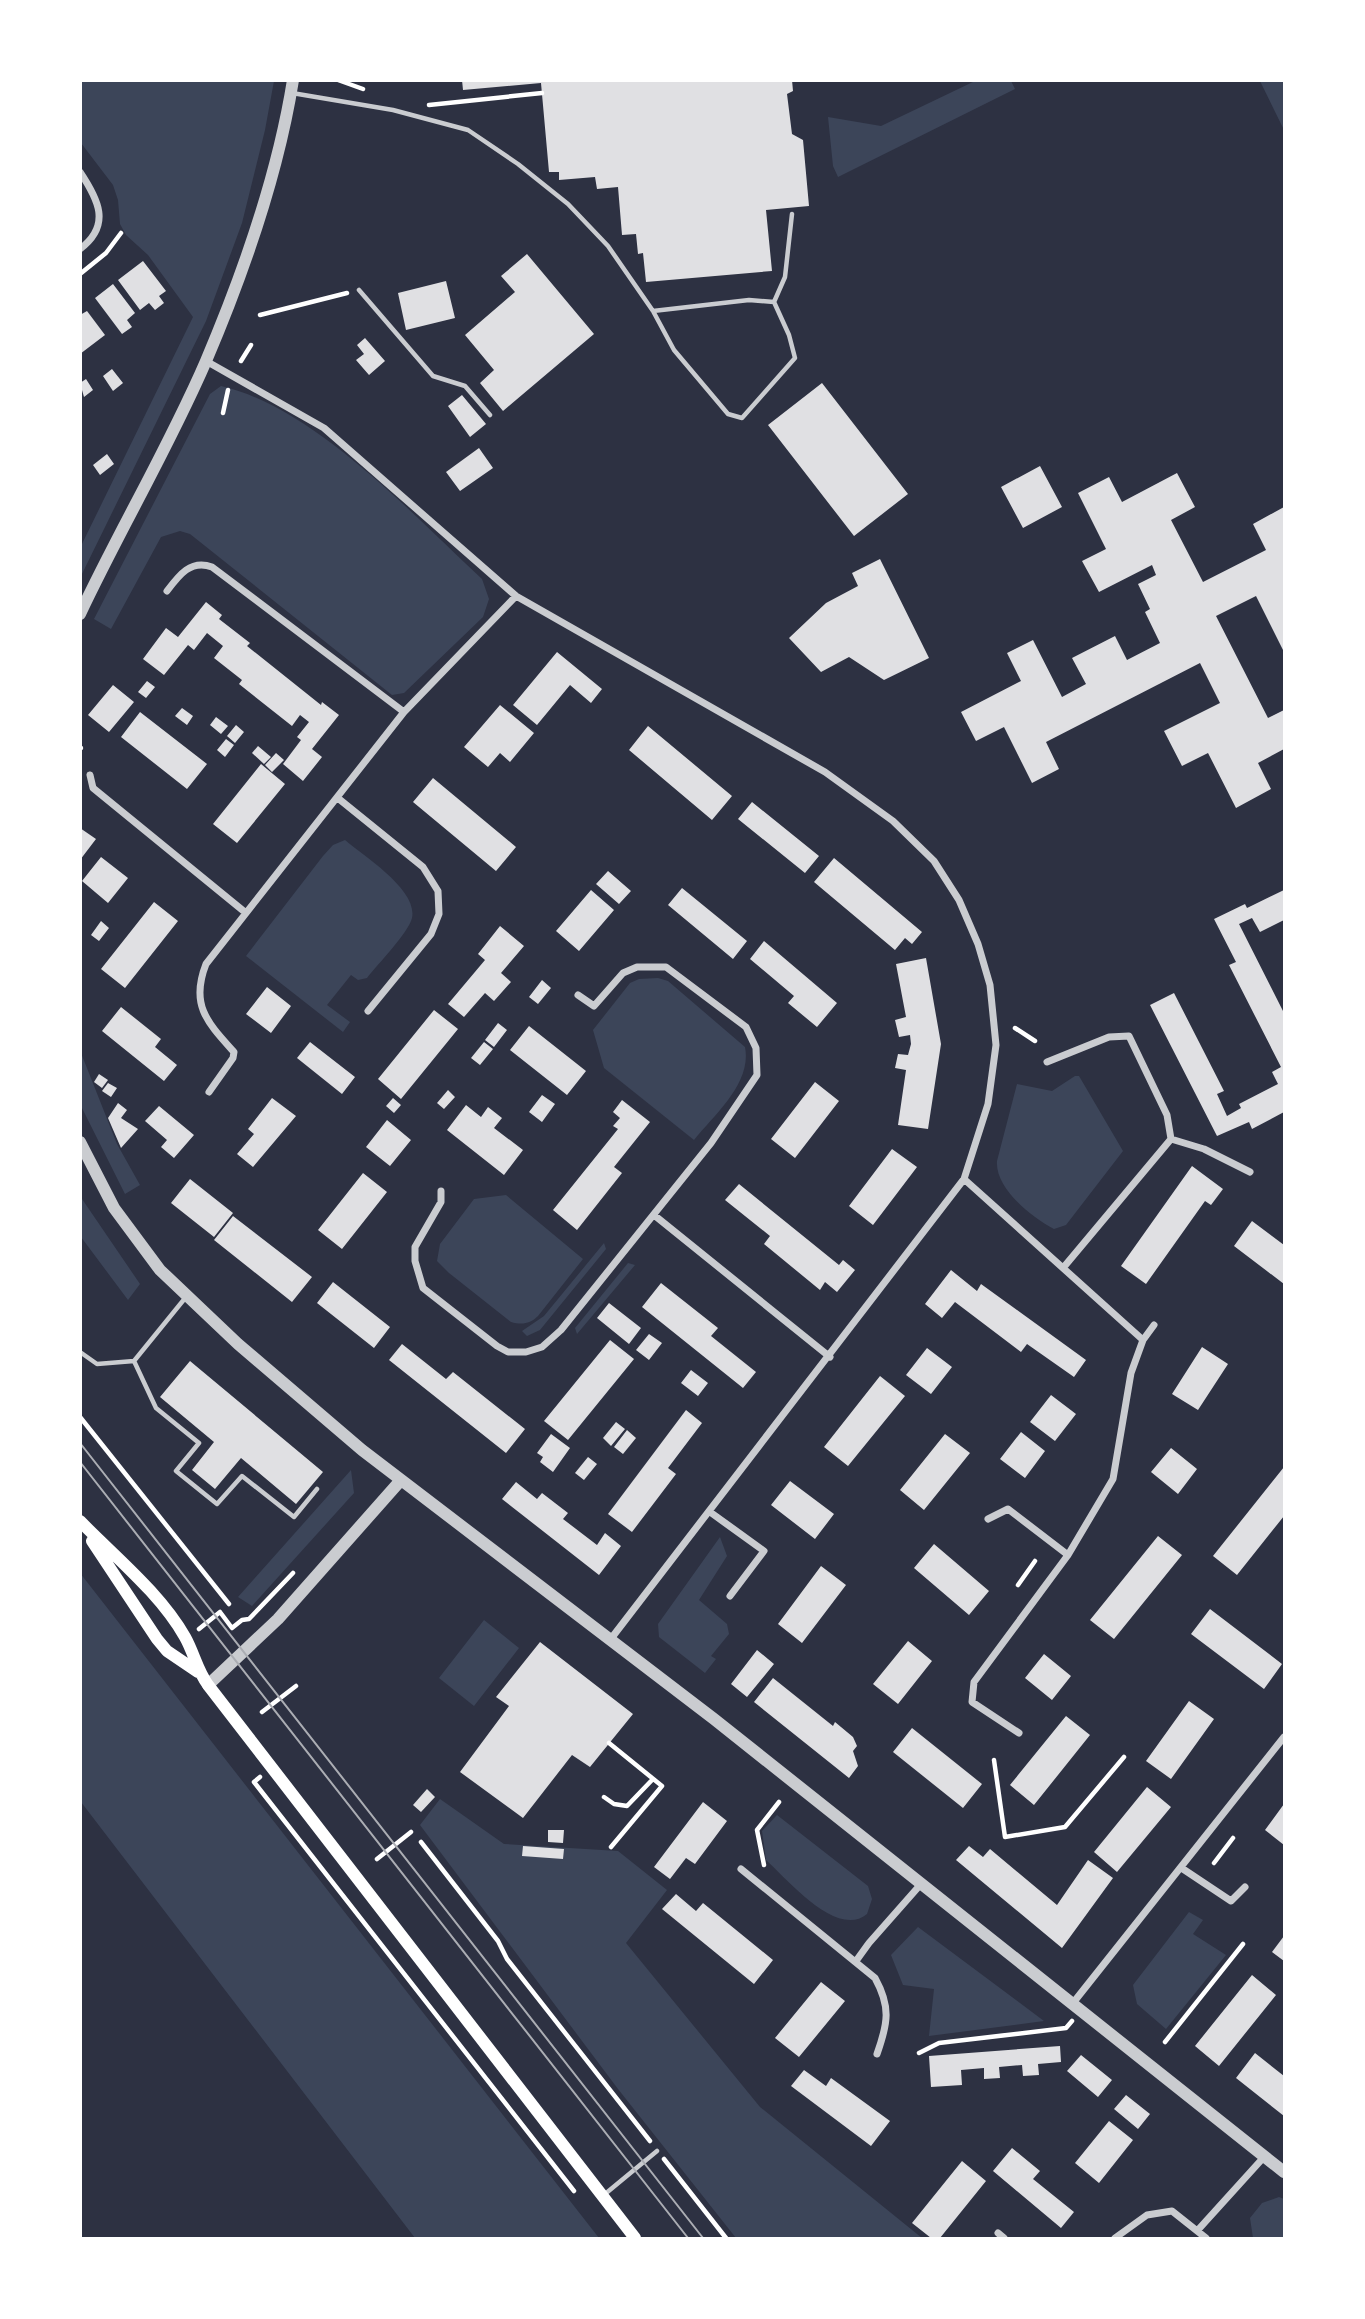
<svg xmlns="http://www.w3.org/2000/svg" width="1365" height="2319" font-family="Manrope,sans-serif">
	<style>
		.green { fill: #3c4559 }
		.building { fill: #e0e0e3 }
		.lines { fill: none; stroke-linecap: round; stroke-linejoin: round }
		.path { stroke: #fff; stroke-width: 4.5 }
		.service { stroke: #caccd0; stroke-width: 4.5 }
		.minor { stroke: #caccd0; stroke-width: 7 }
		.tertiary { stroke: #caccd0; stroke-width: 12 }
		.secondary { stroke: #fff; stroke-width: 12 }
		.tram { stroke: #abadb3; stroke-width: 2 }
	</style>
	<rect width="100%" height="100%" fill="#2d3142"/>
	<path class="green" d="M81,80L274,81L265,130L242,223L206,321L81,576V546L193,317L148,255L126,235L120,224L118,200L113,185L81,143Z
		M975,81H1011L1015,89L838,177L833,166L828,117L881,126Z
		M1260,81H1284V130Z
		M221,386C314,407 413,515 482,579L489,599L483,617L404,693L392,695L190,534L180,531L161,537L111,629L94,619L210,394Z
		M345,840C365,857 418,890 412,918C409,932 377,965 367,978L358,980L351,975L327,1005L350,1022L343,1032L246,956L323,856L333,845Z
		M658,978L668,981L745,1047C752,1083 715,1114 694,1140L604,1068L593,1030L630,983L639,979Z
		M81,1053L117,1144L140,1185L125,1194L81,1106Z
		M1075,1076H1079L1123,1151L1066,1225L1054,1229C1031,1217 995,1188 997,1161L1017,1084L1052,1091Z
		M506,1195L583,1259L538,1316C530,1324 522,1325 511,1322L449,1273L437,1261L440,1244L474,1199Z
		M80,1196L140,1284L128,1300L81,1237Z
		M604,1243L606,1249L540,1330L527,1336L522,1331L544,1316Z
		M628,1263L635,1265L577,1334L575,1328Z
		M351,1470L354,1493L252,1606L238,1597Z
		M720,1537L727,1556L699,1600L727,1624L729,1634L711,1656L716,1659L705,1673L659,1637L658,1624Z
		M80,1573L599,2238H415L81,1802Z
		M484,1620L519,1648L474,1706L439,1678Z
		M440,1799L504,1844L618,1851L667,1890L626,1943L760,2107L922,2238H736L618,2089L420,1825Z
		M777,1815L868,1886L872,1899L867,1914C837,1939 788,1880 766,1860L762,1831Z
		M1189,1912L1203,1920L1193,1934L1226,1955L1166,2029L1137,2004L1133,1985Z
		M918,1927L1044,2021L929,2036L934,1989L903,1985L891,1955Z
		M1279,2197L1284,2199V2238H1253L1250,2218L1262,2203Z"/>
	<path class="building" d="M462,80H792L793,91L787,94L792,134L803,140L809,206L766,210L772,271L646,282L643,253L638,254L636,234L622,235L618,187L597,189L595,177L559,180V172H549L541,83L463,90Z
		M527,254L594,334L503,411L480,383L494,370L465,335L515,292L501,276Z
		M143,261L166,291L159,296L164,303L155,310L149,303L140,310L118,280Z
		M446,281L455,318L406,330L398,293Z
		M113,284L135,313L127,320L132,327L122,334L95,298Z
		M87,311L105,335L80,354V315Z
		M365,338L385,361L369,375L356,360L364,354L357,345Z
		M112,369L123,383L113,391L103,376Z
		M86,379L93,390L84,397L80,383Z
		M822,383L908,494L854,536L768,425Z
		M462,395L486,424L470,437L448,406Z
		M479,448L493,468L460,491L446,472Z
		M107,454L114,464L100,475L93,465Z
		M1040,466L1062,507L1023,528L1001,487Z
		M1177,473L1195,507L1171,520L1203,582L1266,550L1253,524L1284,507V652L1256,596L1216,616L1268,718L1284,710V749L1258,763L1271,789L1236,808L1208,753L1182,766L1164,731L1220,703L1200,663L1046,742L1059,769L1032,783L1004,727L976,741L961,712L1021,681L1007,653L1033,640L1062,697L1086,684L1072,658L1115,636L1127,660L1160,643L1145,612L1150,609L1138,584L1156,575L1152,565L1099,592L1082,561L1106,549L1078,493L1109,477L1122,502Z
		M880,559L929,658L884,680L849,657L821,672L789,638L826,603L858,586L852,573Z
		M206,602L222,615L219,619L250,643L247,646L321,705L322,702L339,715L312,749L322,757L303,781L283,764L301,740L297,737L309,722L300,715L292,726L239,684L242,680L214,658L223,646L207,633L194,650L188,645L164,675L143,659L166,628L178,637Z
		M557,652L602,689L591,703L570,685L537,725L513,705Z
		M147,681L155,687L146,698L138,692Z
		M113,685L134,702L109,732L88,715Z
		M500,705L534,733L510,762L500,753L488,767L464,747Z
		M182,708L193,716L187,725L175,716Z
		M140,712L207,764L187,789L121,737Z
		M216,717L228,726L221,734L210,725Z
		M236,725L244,732L235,743L227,736Z
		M648,726L732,796L712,820L629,750Z
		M226,739L234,745L225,757L217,750Z
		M258,746L271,757L264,764L252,753Z
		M276,753L284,760L272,772L265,765Z
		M261,764L285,784L237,843L213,824Z
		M433,778L516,847L496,871L413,802Z
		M752,802L819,856L805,873L738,819Z
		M80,828L96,839L80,860Z
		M101,857L128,878L108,903L82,881Z
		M834,858L922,932L912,944L905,938L895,950L814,882Z
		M608,871L631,891L619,904L596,884Z
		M682,888L747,941L733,959L668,905Z
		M591,890L614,910L579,951L556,931Z
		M1284,890V920L1260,932L1252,918L1239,924L1284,1013V1112L1252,1129L1249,1122L1217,1136L1150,1005L1174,993L1224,1091L1217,1094L1227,1116L1241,1108L1239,1104L1278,1084L1272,1072L1281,1067L1229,965L1236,962L1214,919L1245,904L1247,908Z
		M154,902L178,921L125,988L101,969Z
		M101,921L109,928L99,941L91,935Z
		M500,926L524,946L501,973L511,982L494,1001L485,993L464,1017L448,1004L485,960L478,954Z
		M764,941L837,1003L817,1027L788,1003L794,996L750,959Z
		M926,958L941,1044L928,1129L898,1125L906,1070L895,1068L898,1054L908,1055L911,1044L910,1035L899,1037L895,1020L906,1017L896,964Z
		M542,980L551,988L538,1004L529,997Z
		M267,987L291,1006L271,1033L246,1014Z
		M121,1007L161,1039L155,1047L177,1065L164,1081L102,1031Z
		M434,1010L458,1029L401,1099L378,1079Z
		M498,1023L507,1030L494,1047L485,1040Z
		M529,1026L586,1071L567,1095L510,1050Z
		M310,1042L355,1077L342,1094L297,1058Z
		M484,1042L493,1049L480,1065L471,1058Z
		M99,1074L108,1080L102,1088L94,1082Z
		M815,1082L839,1101L795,1158L771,1139Z
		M108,1083L117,1088L111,1097L102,1091Z
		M448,1090L455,1097L444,1109L437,1103Z
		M542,1095L555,1104L542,1122L529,1112Z
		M272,1098L296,1116L253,1167L237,1154L254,1134L248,1129Z
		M393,1098L401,1105L394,1113L386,1106Z
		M622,1100L650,1122L614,1167L622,1173L577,1230L553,1210L618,1129L613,1126L620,1118L613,1112Z
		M118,1103L127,1110L121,1118L138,1129L121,1148L108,1118Z
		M466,1105L481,1117L488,1107L502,1118L494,1128L523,1150L504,1175L447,1130Z
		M159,1106L194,1135L174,1158L161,1147L167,1140L145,1121Z
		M387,1120L411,1140L390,1166L366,1147Z
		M892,1149L917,1167L873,1225L849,1206Z
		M1192,1166L1223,1189L1211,1205L1205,1201L1146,1284L1121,1266Z
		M363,1173L387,1192L342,1249L318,1230Z
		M190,1179L233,1213L214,1237L171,1203Z
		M739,1184L839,1265L843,1260L855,1270L837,1292L825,1282L820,1290L764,1244L770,1236L725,1200Z
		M233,1216L312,1277L292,1302L214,1240Z
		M1252,1221L1284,1245V1284L1234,1246Z
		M951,1270L977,1291L981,1284L1086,1360L1074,1377L1027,1344L1021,1352L955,1302L942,1318L925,1304Z
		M333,1282L390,1327L374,1348L317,1303Z
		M661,1283L718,1328L711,1336L756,1372L743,1388L642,1307Z
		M609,1303L641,1328L629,1344L597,1318Z
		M649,1334L662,1343L649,1360L636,1350Z
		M610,1340L634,1359L568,1440L544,1421Z
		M402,1344L446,1379L453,1372L525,1429L506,1453L389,1360Z
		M1202,1347L1228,1364L1198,1410L1172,1394Z
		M927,1348L952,1367L931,1394L906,1375Z
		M190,1361L323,1472L296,1504L241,1458L215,1489L192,1470L214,1442L160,1397Z
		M691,1370L708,1383L698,1396L681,1383Z
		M880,1376L905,1396L848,1466L824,1447Z
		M1051,1395L1076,1414L1055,1441L1030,1422Z
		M686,1410L702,1423L668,1468L676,1474L632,1532L608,1514Z
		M616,1422L625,1429L611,1446L603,1438Z
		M627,1430L636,1438L623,1454L614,1447Z
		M1021,1432L1045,1451L1025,1478L1000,1459Z
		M551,1434L570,1448L553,1472L540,1462L543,1457L537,1453Z
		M945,1434L970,1453L924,1510L900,1490Z
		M1171,1448L1197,1469L1178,1494L1151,1472Z
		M588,1457L597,1464L584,1480L575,1473Z
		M1284,1467V1516L1237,1575L1213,1556Z
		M790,1481L834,1514L815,1539L771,1505Z
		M516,1482L537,1499L542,1493L568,1513L563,1519L597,1545L605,1533L621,1546L599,1575L502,1499Z
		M1158,1536L1182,1555L1114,1639L1090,1620Z
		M934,1544L989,1591L969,1615L914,1568Z
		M821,1566L846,1585L802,1643L778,1624Z
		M1210,1609L1282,1664L1264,1689L1191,1634Z
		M908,1641L932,1661L898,1704L873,1684Z
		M540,1642L633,1714L590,1767L572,1755L523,1818L460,1772L509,1706L496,1697Z
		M757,1650L774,1664L747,1697L731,1684Z
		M1044,1654L1071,1676L1052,1700L1025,1678Z
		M773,1678L833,1726L835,1722L853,1737L857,1746L853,1751L858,1766L849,1778L754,1702Z
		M1189,1701L1214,1719L1171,1779L1146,1761Z
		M1066,1716L1090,1735L1034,1805L1010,1785Z
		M912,1728L982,1784L963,1808L893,1752Z
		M1147,1787L1171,1807L1117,1872L1094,1852Z
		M427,1789L435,1797L421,1812L413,1805Z
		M703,1802L727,1821L695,1864L686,1858L670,1879L654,1867Z
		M1284,1804V1845L1265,1830Z
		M548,1830H564L563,1843L548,1842Z
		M523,1846L564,1849L563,1859L522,1856Z
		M969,1846L983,1857L990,1849L1057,1905L1088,1860L1113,1878L1062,1948L956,1860Z
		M676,1894L696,1911L703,1903L773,1960L754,1984L662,1909Z
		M1284,1936V1961L1272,1952Z
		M1252,1975L1276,1995L1219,2066L1195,2046Z
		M821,1982L845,2001L799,2057L775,2038Z
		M1060,2046L1061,2062L1038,2064L1039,2075L1023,2076L1022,2065L999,2067L1000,2078L984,2079V2068L961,2070L962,2085L931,2087L929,2056Z
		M1255,2053L1284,2076V2116L1236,2078Z
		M1081,2055L1112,2080L1098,2097L1067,2071Z
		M804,2070L826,2086L831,2078L890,2121L871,2146L791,2086Z
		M1126,2095L1150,2114L1138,2129L1114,2109Z
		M1109,2121L1133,2140L1099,2183L1075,2163Z
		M1012,2148L1040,2171L1033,2179L1074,2212L1061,2228L993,2171Z
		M962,2161L986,2181L940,2238H931L912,2223Z"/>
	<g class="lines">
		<path class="path" d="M338,80L363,89
			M429,105L542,93
			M80,274L106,253L121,233
			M260,315L347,293
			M241,361L251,345
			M223,413L228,390
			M80,748H81
			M1015,1028L1035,1041
			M80,1417L229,1604
			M1018,1585L1035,1561
			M199,1629L220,1612L232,1628L242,1620L249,1619L293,1573
			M262,1712L296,1686
			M609,1743L662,1786L611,1847
			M994,1760L1005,1837L1065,1827L1124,1757
			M260,1777L254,1782L574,2191
			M604,1797L614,1804L627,1806L653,1779
			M421,1842L498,1941L507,1959L650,2141
			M377,1859L411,1832
			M1214,1863L1233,1838
			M764,1865L757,1830L779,1802
			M1165,2042L1243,1944
			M919,2053L939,2043L1066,2028L1072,2021
			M664,2159L726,2238"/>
		<path class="service" d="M292,93L393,110L468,130L518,164L568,204L608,246L653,311L674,350L728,414L742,418L795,358L789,335L774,302L749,300L653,311
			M359,290L433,376L465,386L490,415
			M774,302L785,277L792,214
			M80,1352L97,1364L134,1361L186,1297
			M134,1361L156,1408L199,1443L176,1471L217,1504L242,1476L294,1517L317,1489
			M605,2194L657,2151"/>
		<path class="minor" d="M80,172C98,199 112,225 80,249
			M206,361L324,428L516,596L825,772L893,821L934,861L959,900L978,944L990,985L996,1045L988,1104L964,1179L610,1640
			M167,591C179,575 191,559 212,567L404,712
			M90,775L93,788L246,913
			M339,799L423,867L438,891L439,914L431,934L368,1011
			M1047,1062L1109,1037L1129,1036L1167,1115L1171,1139L1063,1268
			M209,1092L233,1058L234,1052C207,1022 190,1005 206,964L404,712L516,596
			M1171,1139L1204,1149L1250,1172
			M964,1179L1143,1340
			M441,1191V1202L415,1247V1261L423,1288L497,1346L508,1352H526L542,1347L561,1330L711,1143L757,1075L756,1048L746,1027L666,967H637L623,973L594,1006L578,995
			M654,1215L830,1357
			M710,1512L764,1551L730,1596
			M988,1519L1008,1509L1068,1555
			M1019,1733L972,1702L974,1682L1068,1555L1113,1479L1131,1373L1143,1340L1154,1325
			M741,1869L875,1978C891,2007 888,2023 877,2054
			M1183,1869L1231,1901L1245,1887
			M856,1961L869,1943L921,1884
			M1073,2003L1284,1737
			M1197,2231L1264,2157
			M998,2233L1004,2238
			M1115,2238L1147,2215L1172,2211L1206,2238"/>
		<path class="tertiary" d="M80,614C120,529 169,447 206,361C243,274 278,174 293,80
			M80,1142L114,1208L160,1270L238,1344L362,1450L714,1719L1284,2172
			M208,1685L278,1619L401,1480"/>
		<path class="secondary" d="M80,1521C115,1557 160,1593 185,1637C194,1653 197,1670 208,1685L635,2238
			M92,1541L157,1639L167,1651L198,1672"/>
		<path class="tram" d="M80,1443L703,2238
			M80,1462L688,2238"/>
	</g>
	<rect width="1365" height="2319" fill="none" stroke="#ffffff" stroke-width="164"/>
</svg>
